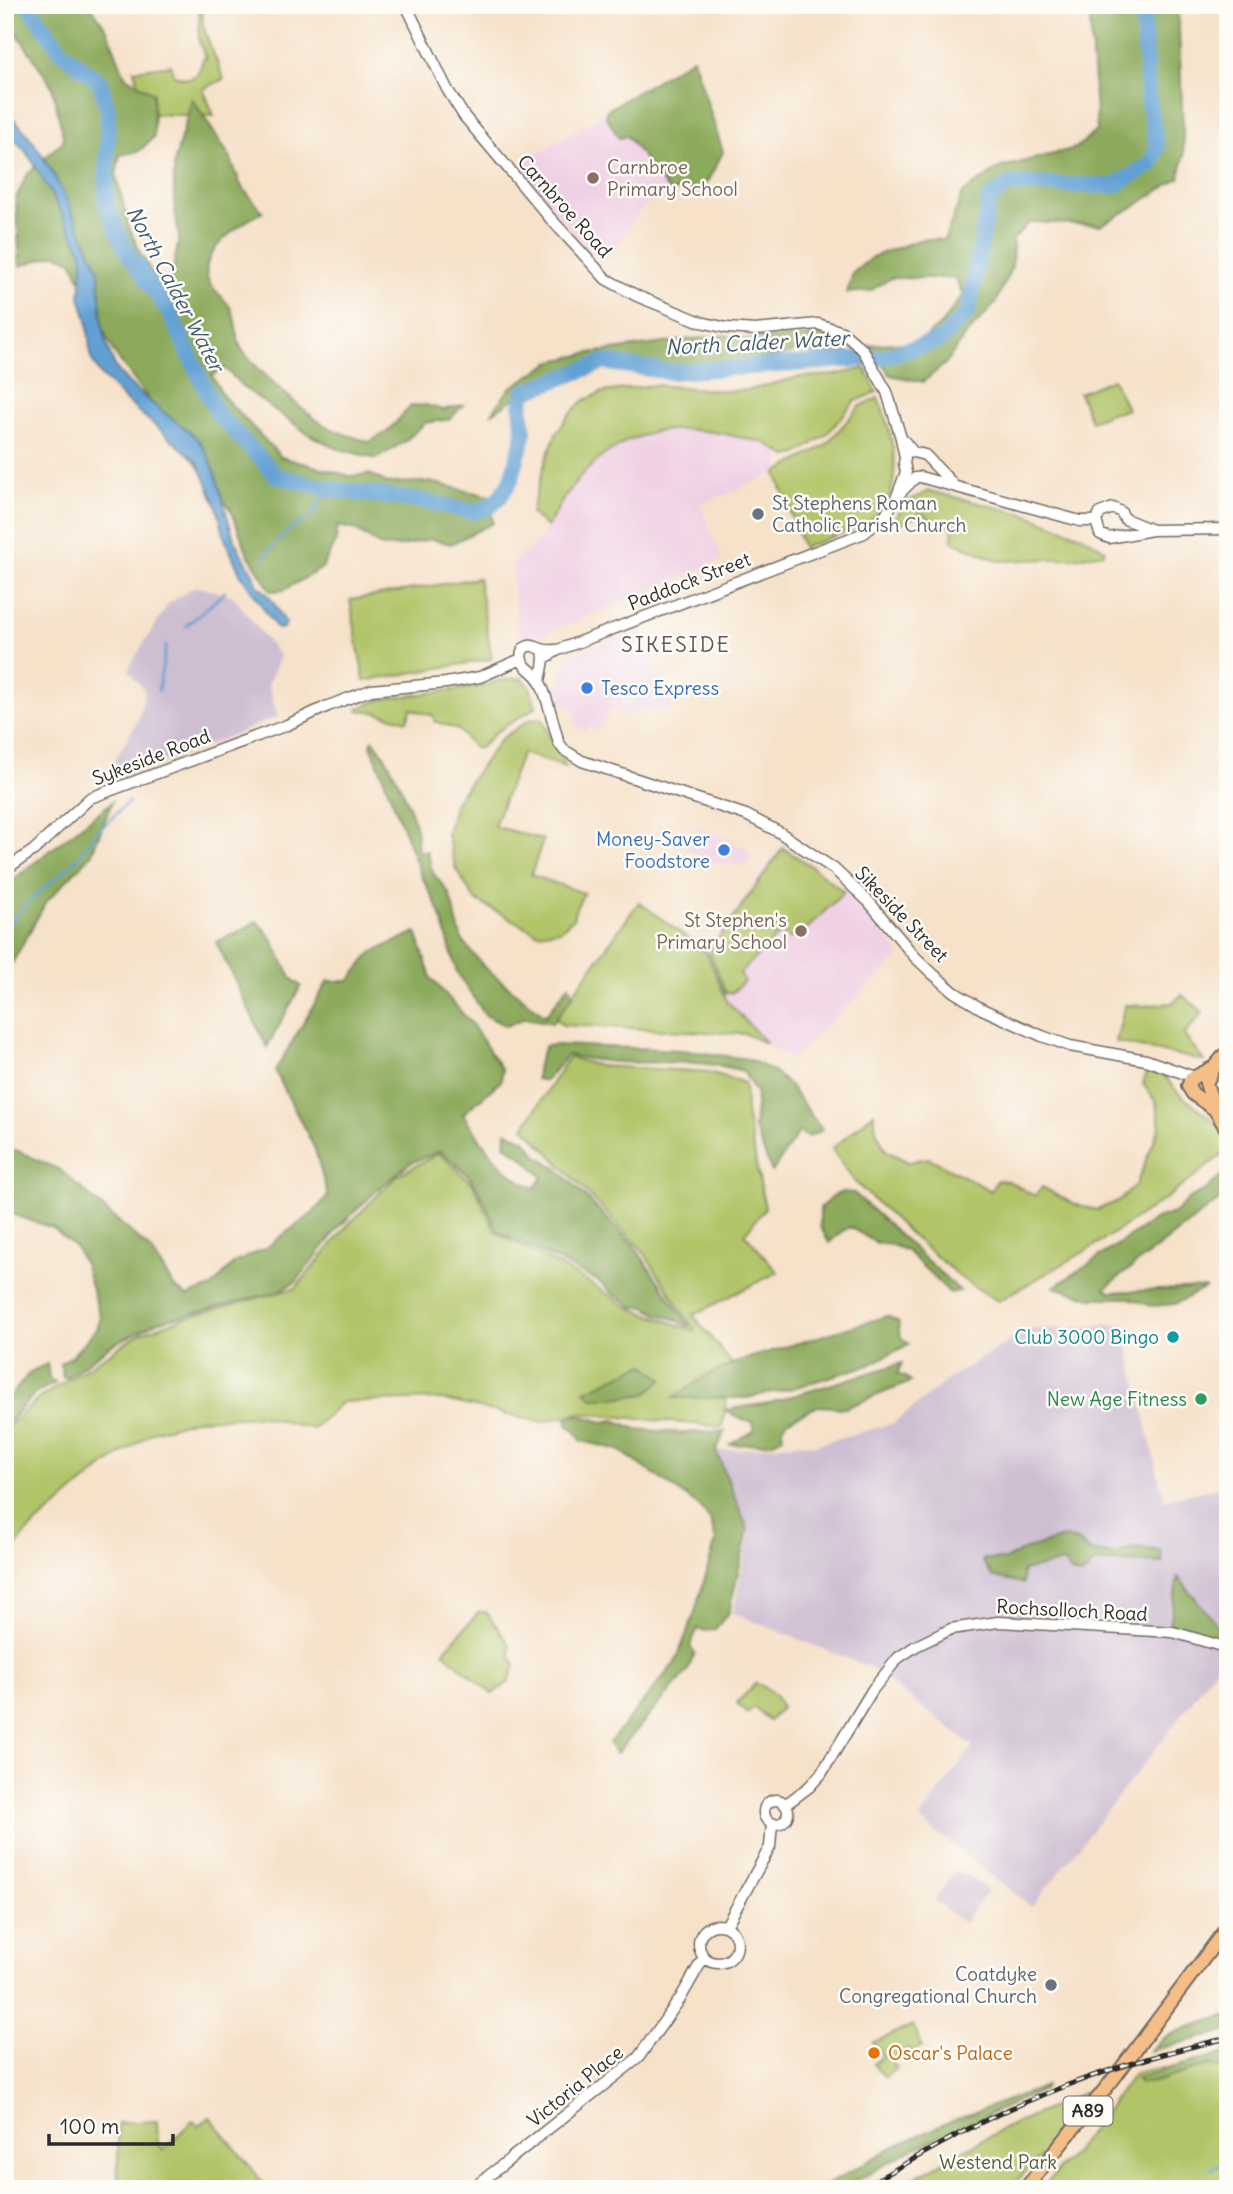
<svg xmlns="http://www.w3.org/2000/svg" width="1233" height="2194" font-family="Delius,sans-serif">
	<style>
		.built { fill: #f0d0e4 }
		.industrial { fill: #cebed1 }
		.green { fill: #b1c468; stroke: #6e784a; stroke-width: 2 }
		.forest { fill: #8caa5c; stroke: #5c6a44; stroke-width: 2 }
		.water { fill: #62a0d4; stroke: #466680; stroke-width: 2 }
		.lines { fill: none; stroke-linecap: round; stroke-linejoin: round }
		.stream { stroke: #62a0d4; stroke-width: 2.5 }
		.river { stroke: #62a0d4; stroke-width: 16 }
		.minor-casing { stroke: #726b62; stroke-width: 13 }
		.major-casing { stroke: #726b62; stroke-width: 16 }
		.minor { stroke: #fff; stroke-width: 10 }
		.major { stroke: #f6be87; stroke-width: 12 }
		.rail-casing { stroke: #2b2b2b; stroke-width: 5 }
		.rail { stroke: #fdfcf7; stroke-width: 2.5; stroke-dasharray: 8; stroke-linecap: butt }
		.education-dot { fill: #8d6e63; stroke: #fdfcf7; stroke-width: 2.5 }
		.worship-dot { fill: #6b7280; stroke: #fdfcf7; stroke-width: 2.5 }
		.shop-dot { fill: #3f7fe0; stroke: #fdfcf7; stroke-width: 2.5 }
		.culture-dot { fill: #0f9aa8; stroke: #fdfcf7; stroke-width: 2.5 }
		.leisure-dot { fill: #2e9e5b; stroke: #fdfcf7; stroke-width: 2.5 }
		.food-dot { fill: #e8710a; stroke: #fdfcf7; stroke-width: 2.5 }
		.labels { text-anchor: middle; stroke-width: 5; stroke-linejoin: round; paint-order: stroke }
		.shield { fill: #fdfcf7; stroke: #6a6a68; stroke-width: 2 }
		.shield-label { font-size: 18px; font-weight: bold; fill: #2b2b2b }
		.education-label { font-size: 19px; fill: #785e54; stroke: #fdfcf7; text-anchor: start }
		.street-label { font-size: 19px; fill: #2b2b2b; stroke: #fdfcf7 }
		.worship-label { font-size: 19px; fill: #5b616d; stroke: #fdfcf7; text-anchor: start }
		.shop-label { font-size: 19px; fill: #366cbe; stroke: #fdfcf7; text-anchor: start }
		.culture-label { font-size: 19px; fill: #0d838f; stroke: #fdfcf7; text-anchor: end }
		.leisure-label { font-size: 19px; fill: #27864d; stroke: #fdfcf7; text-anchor: end }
		.food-label { font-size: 19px; fill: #c56008; stroke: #fdfcf7; text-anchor: start }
		.park-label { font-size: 19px; fill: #53593d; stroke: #fdfcf7 }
		.water-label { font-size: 21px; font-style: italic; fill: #415a6f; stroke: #fdfcf7 }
		.neighbourhood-label { font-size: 21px; letter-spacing: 2px; fill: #62535d; stroke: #fdfcf7 }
	</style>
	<rect width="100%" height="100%" fill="#fdfcf7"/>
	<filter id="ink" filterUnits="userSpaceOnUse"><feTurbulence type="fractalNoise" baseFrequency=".0143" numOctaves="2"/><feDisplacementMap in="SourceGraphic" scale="14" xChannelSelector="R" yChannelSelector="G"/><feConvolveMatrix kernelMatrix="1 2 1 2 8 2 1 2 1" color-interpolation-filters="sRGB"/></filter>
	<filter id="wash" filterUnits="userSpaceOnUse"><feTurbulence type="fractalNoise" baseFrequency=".00686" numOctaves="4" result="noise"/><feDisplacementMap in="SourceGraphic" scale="28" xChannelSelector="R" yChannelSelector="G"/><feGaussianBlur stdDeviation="1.57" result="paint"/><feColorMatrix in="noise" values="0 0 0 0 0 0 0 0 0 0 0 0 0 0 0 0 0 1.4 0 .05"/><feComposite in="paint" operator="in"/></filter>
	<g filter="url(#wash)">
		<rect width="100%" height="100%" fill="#f6e1c9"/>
		<path class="built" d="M603,114L618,138L627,136L670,192L657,197L640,211L608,259L601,261L575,235L516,165Z
			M687,429L721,433L765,443L782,453L776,473L701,505L722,560L542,635L519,639L511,565L540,539L564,498L584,472L605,454L629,440L657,431Z
			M641,627L674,711L634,710L628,717L613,708L596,732L590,726L586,731L573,723L576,717L569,705L563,706L555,686L561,683L559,679L563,669L568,665L566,658Z
			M698,826L747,849L750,854L751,861L741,866L712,862L686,848L691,841Z
			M782,845L842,888L864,910L901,955L792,1058L767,1044L727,1001L706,952Z"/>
		<path class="industrial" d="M195,586L233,596L280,657L268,683L278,717L99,788L138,720L145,692L128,669L168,604Z
			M1123,1324L1164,1500L1228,1485V1651L1181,1716L1032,1907L919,1819L973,1746L871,1668L733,1613L750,1531L710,1452L802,1443L814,1445L894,1423L947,1380L1026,1330Z
			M956,1871L962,1875H968L988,1891L964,1923L934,1900Z"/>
		<path class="green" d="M199,5H211L202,9L203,24L207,38L224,79L203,89L214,116L148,114L134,70L171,65L174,75C192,82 199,78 203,59H206L199,41Z
			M865,368L877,392L854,402L827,434L797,454L787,456L765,443L721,433L687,429L657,431L629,440L605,454L584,472L564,498L547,527L531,513L546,459L557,432L569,415L583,401L603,392L655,385L727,391L749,390L799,377L836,375Z
			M1113,379L1127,409L1117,413L1113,412L1091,421L1079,393Z
			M878,398C894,436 910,498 865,523C845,533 823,540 803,548L776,473L826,445L860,406Z
			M929,491L1028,515L1084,537L1105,550L1103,553L1074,558L999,561L952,541L953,527L936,523L922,513L897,525L892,523L906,502Z
			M478,578L492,659L364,681L350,600Z
			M522,678L530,687L536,707L496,732L480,748H474L458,729L434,721V716L411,709L407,721L371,711H358L359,708L382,699L478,687L502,680Z
			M541,718L566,767L522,753L494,826L543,840L531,875L584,893L575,910L573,919L560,930L537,933L475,900L456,869L447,834L455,802L501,739L529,720Z
			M783,848L811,866L844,892L799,937L789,938L781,932L740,973L744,981L732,993H726L709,952Z
			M639,902L706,952L727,1001L767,1044L746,1034L563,1025L555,1019Z
			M1182,995L1203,1012L1184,1035L1204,1061L1116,1042L1125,1005L1143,1006L1172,1003Z
			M569,1057L599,1066L709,1072L745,1083L746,1113L765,1208L745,1234L778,1272L693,1315L733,1365L722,1427L581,1413L541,1422L440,1399L342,1402L313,1429L262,1416L197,1419L153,1432L100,1469L27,1532L5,1561V1430L38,1399L141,1333L193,1315L296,1288L348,1225L398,1175L439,1153L473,1184L496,1232L578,1276L628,1307L695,1331L643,1251L524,1127Z
			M1148,1068C1170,1073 1167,1084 1182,1096C1199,1110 1228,1124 1228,1150L1168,1197L1091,1248L998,1301L965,1281L911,1235L855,1182L832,1149L874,1113L876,1130L886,1151L908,1162L929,1158L991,1191L997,1180L1008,1181L1035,1196L1042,1187L1074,1204L1096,1210L1119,1201L1136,1185L1160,1127L1156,1102L1143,1084Z
			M479,1612H486L510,1645V1654L515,1665L508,1683L492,1694L443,1652Z
			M755,1684C765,1685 780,1697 781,1708L769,1721L754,1707L747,1713L737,1703Z
			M913,2025L922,2046L912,2052L909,2047L898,2053L892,2064L897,2067L885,2078L873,2064L883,2056L872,2043Z
			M1228,2063V2189H1041L1074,2152L1135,2073L1152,2069Z
			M1097,2087L1049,2148L1008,2189H894L1001,2130Z
			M210,2117L268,2189H118V2123L157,2121L158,2144L163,2149L193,2121L199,2126Z"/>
		<path class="forest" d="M5,5H90L107,30L125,76L153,93L154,137L139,151L120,155L116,175L129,227L139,251L153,274L170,285L179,238L174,201V163L192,99L230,157L241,186L263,212C242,221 195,254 209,282C215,293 228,300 232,311C237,323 236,336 241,348C248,362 309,416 324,425C338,433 354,437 369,442L387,432L411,406L426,405L443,410L463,405L450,419L425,423L404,442L376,459L336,448L308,434L243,387L225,368L212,375L222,395L281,457L350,476L370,474L387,483L430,482L489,496L493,523L451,544L431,539L402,546L382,547L354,529L338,526L336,540L322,568L284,590L271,591L248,554L231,510L114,353L72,261L56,254L20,266L16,198L27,175L64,140L52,86L5,15Z
			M1092,5H1178L1184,157L1179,178L1132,208L1101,225L1030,222L1013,239L1012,266L995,304L964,337L945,364L923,382L890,375L870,345L891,343L910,344L926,337L941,324L963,295L955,278H891L870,291L847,293L853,273L872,257L922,239L944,240L963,193L999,168L1076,148L1097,130L1090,22Z
			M693,58L723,152L702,192L682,189L670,192L627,136L619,138L606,116V111Z
			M723,335L751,340L822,335L844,343L849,353L795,352L755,361L680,369L618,359L567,373L536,384L491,414L510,388L553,361L590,353Z
			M373,740C389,758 411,805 416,829C417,836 417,844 418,851H427L433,873L449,893L462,940L484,967L545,1016L569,985L573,996L552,1023L525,1018L506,1026L485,1015L457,972L440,912L421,875L371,745Z
			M112,802L91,855L46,902L5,976V886Z
			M257,921L272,939L291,978L301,986L267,1047L216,942L240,931Z
			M416,932L431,978L471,1023L502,1070L501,1081L463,1114C483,1143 501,1175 535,1188L543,1177L521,1156L505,1145L506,1131L525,1140L538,1156L558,1169L634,1246L690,1327L675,1319L657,1314L646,1307H634L613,1294L598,1281L498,1231L478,1189L468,1175L440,1151L410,1163L375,1192L339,1227L296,1282L277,1292L157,1322L110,1346L66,1378H63L60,1363L72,1356L98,1327L100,1316L85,1266L76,1248L53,1228L5,1212V1154L16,1150L60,1170L152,1251L174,1287L187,1296L212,1287L234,1263L264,1249L312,1214L328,1196L315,1149L275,1071L328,981H349L371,953Z
			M558,1045L682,1050L748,1059L771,1070L789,1085L822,1130L808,1137L799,1132L772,1172L754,1128L757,1094L743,1071C702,1058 659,1064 617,1062C600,1061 584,1058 567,1055L546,1081L536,1079L538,1064L545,1046Z
			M1228,1169V1193L1105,1288L1110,1292L1206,1288L1175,1304L1152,1306L1129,1298H1091L1054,1287L1156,1219L1174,1213L1191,1197L1207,1189Z
			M842,1192L854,1193L960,1291L950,1293L907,1251L892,1245L876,1243L850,1227L841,1232L829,1243L820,1226V1208L833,1196Z
			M887,1316L899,1322C897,1332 900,1339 909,1344L869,1365L793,1388L747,1398H673L706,1376L742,1360Z
			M902,1363L897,1374L905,1377L911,1382L845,1408L818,1406L787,1421L782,1429L783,1437L771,1443L729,1445L755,1430L752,1422L743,1420L725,1410L769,1403Z
			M47,1364L49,1378L55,1383L35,1393L5,1427V1403L30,1372Z
			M644,1364L663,1379L646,1394L613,1398H593L585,1391Z
			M579,1415L603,1422L614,1420L637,1429L681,1433L725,1431L716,1451L748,1530L729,1612L715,1629L705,1631L698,1628L690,1646L695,1653L687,1672L616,1754L609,1743L675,1663L694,1615L716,1540L710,1520L700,1507L691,1500L619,1450L582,1441L574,1430L567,1425V1417Z
			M1066,1537L1081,1543L1088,1551L1116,1555C1130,1544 1145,1549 1161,1551L1163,1563L1094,1562L1087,1572L1080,1576L1071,1572L1064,1562L1022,1571L1023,1584L992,1576L982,1561L984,1559L1005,1560L1024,1550Z
			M1178,1577L1228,1638V1642L1170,1625Z
			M1228,2015V2031L1150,2051C1163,2031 1205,2023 1228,2015Z
			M1228,2052V2071L1210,2065L1151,2083H1140L1136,2078Z
			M1046,2086L1045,2089L907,2152L842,2189H820L893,2147L951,2121Z"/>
		<path class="water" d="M5,111C48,147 72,214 96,263L99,271C101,303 100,337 115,366C126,387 177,421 196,437C220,467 221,503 234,538C240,555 253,569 258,586C272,595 277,611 286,623L283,628L278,629L276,627L240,573L225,539L217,507L198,462L125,400L100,374L91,358L87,320L80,297L83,256L78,243L36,167L24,149L5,130Z"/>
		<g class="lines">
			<path class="stream" d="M264,557L290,528L309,518L329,489
				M186,626L225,592
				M158,691L166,646
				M5,929L25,905L76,860L96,833L129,801
				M1211,2169L1218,2166L1228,2167"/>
			<path class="river" d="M28,5L63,53L100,82L108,111L106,204L126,250L169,312L217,413L277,476L329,489L423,501L474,512L491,506L500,497L511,480L524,434L521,406L524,392L604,362L670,372L794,364L883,357L940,340L968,313L989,199L1009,184L1114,186L1151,164L1157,147L1148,97L1142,5"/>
		</g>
	</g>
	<g filter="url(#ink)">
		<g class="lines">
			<defs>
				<path id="minor" d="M406,5L447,89L464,116L550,218L606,279L637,296L701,322L727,328L755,330L818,324L842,332L863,350L887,392L901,438L905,458L904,463L906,472L897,496
					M904,441L913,452L925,455L952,483
					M920,477L1080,521H1096
					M1152,530L1125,519L1121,512L1113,508L1100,513L1096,521L1100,534L1109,538L1152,530L1228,529
					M558,650C554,650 546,651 542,649C534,647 532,643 523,649C516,666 532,668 539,680C548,697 553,724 559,743L564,750L582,761L746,815L779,832L834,869L869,902L915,957L933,974L954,992L982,1009L1042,1036L1070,1046L1146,1060L1194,1077
					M545,658L558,650L864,533L884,517L897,496L915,478
					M540,682C541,672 546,661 543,652
					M5,870L34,850L90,798L287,725L328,706L371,690L446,683L480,677L521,659
					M764 1812a12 12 0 1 1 24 0a12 12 0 1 1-24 0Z
					M785,1805L809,1787L821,1774L873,1689L898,1658L916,1646L951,1629L998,1622L1173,1632L1228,1648
					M699 1944a19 19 0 1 1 38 0a19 19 0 1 1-38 0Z
					M726,1926L770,1847L772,1823
					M472,2189L638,2058L680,1999L704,1957"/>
				<path id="major" d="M1228,1051L1215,1066L1206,1083L1215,1110L1228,1131
					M1212,1068L1191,1079L1188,1086L1193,1094L1214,1109
					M1025,2189L1114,2078L1228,1926"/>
			</defs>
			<use href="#minor" class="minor-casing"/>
			<use href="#major" class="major-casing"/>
			<use href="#minor" class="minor"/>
			<use href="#major" class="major"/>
			<defs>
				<path id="rail" d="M861,2189C922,2154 982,2118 1048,2093C1106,2069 1166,2052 1228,2038"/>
			</defs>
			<use href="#rail" class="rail-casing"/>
			<use href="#rail" class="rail"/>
		</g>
	</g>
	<g class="education-dot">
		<circle cx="593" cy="178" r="7"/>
		<circle cx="801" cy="931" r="7"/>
	</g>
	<g class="worship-dot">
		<circle cx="758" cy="514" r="7"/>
		<circle cx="1051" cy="1985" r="7"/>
	</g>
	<g class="shop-dot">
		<circle cx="587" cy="688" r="7"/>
		<circle cx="724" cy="850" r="7"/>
	</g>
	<circle class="culture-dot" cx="1173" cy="1337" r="7"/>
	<circle class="leisure-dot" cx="1201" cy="1399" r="7"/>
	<circle class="food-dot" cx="874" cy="2053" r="7"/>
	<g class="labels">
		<rect class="shield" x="1063.5" y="2096.5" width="49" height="29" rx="5"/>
		<g class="shield-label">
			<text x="1088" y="2117">A89</text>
		</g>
		<g class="education-label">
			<text x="607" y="174">Carnbroe<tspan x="607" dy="22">Primary School</tspan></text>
			<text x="787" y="927" text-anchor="end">St Stephen's<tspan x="787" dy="22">Primary School</tspan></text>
		</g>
		<g class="street-label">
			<text transform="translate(565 206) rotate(48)" y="7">Carnbroe Road</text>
			<text transform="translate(689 581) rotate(-21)" y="7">Paddock Street</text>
			<text transform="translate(151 757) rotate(-21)" y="7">Sykeside Road</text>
			<text transform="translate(902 914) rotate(46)" y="7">Sikeside Street</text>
			<text transform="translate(1072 1610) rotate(3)" y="7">Rochsolloch Road</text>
			<text transform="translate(575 2086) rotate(-39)" y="7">Victoria Place</text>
		</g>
		<g class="worship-label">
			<text x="772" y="510">St Stephens Roman<tspan x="772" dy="22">Catholic Parish Church</tspan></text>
			<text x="1037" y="1981" text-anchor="end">Coatdyke<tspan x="1037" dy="22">Congregational Church</tspan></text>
		</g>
		<g class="shop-label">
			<text x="601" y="695">Tesco Express</text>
			<text x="710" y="846" text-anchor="end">Money-Saver<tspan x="710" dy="22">Foodstore</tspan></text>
		</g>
		<g class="culture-label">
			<text x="1159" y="1344">Club 3000 Bingo</text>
		</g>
		<g class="leisure-label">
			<text x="1187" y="1406">New Age Fitness</text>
		</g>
		<g class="food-label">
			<text x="888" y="2060">Oscar's Palace</text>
		</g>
		<g class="park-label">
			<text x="998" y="2169">Westend Park</text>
		</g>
		<g class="water-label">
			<text transform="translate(175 289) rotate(62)" y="7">North Calder Water</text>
			<text transform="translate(757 343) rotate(-3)" y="7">North Calder Water</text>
		</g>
		<g class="neighbourhood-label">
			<text x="676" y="652">SIKESIDE</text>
		</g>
	</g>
	<rect width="1233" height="2194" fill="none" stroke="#fdfcf7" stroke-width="28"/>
	<path d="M49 2134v10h124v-10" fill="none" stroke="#2b2b2b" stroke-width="3.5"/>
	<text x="60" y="2134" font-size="21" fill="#2b2b2b" stroke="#fdfcf7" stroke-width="5" paint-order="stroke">100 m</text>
</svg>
